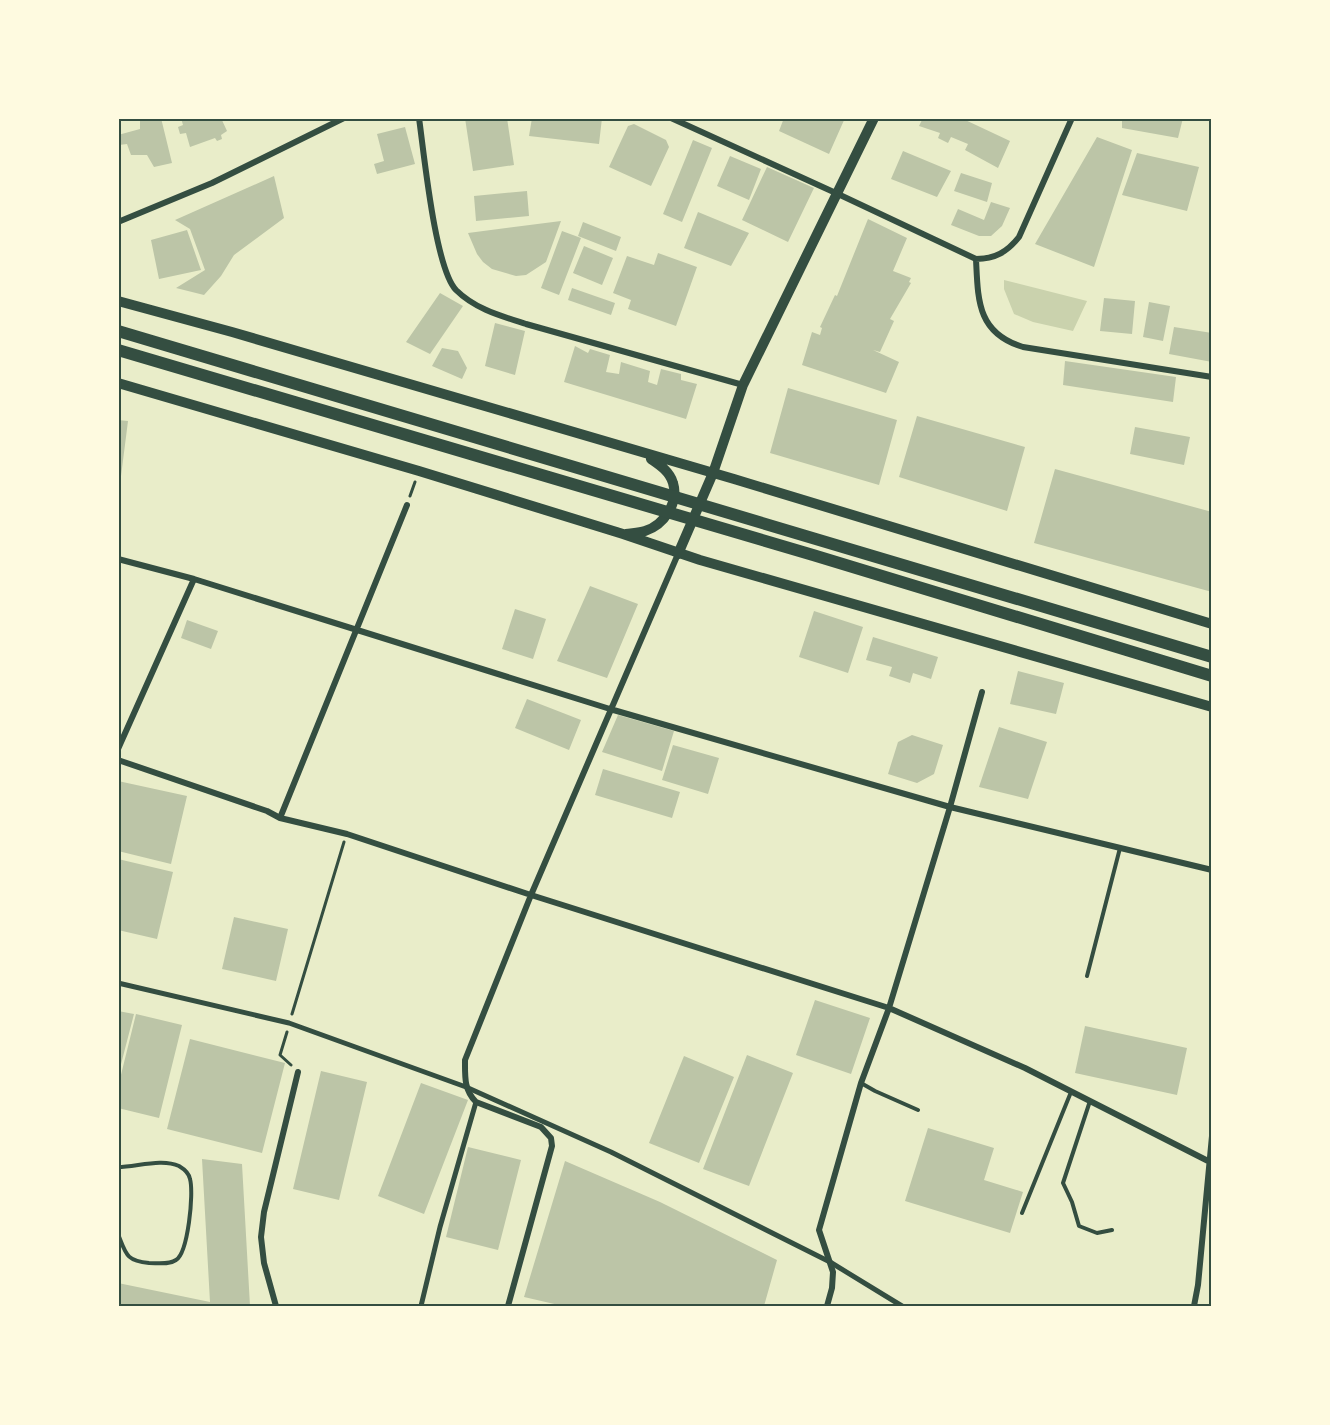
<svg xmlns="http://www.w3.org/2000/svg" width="1330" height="1425" font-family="'Titillium Web',sans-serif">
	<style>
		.green { fill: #cad2ad }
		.building { fill: #bcc5a7 }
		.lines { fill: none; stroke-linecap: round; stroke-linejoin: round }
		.path { stroke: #344e41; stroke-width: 3 }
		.service { stroke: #344e41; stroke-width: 4 }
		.pedestrian { stroke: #344e41; stroke-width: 5 }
		.minor { stroke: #344e41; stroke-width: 6 }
		.tertiary { stroke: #344e41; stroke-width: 10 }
		.secondary { stroke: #344e41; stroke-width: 10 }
		.primary { stroke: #344e41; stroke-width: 12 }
		.neatline { fill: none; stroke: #344e41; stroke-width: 2 }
	</style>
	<rect width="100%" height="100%" fill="#e9edc9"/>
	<path class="green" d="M1004,280L1087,301L1073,331L1033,322L1014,314L1004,289Z"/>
	<path class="building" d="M147,118H161L172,163L154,167L147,155H131L127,144L119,145L118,135L140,129V120Z
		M181,118H221L227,131L221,135L222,139L217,141L215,138L190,147L186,133L180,134L178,127L183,125Z
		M465,118H507L514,165L473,171Z
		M532,118H602L599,144L529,136Z
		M784,118H845L829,154L779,131Z
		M923,118H961L1010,141L998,168L965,150L968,144L951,137L948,143L938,138L940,133L919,126Z
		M1122,118H1183L1178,138L1122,128Z
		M634,124L666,140L669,147L651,186L609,167L628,126Z
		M405,127L415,164L377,174L374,164L384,161L377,134Z
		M1097,137L1132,150L1094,267L1035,244Z
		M693,140L712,148L682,222L663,214Z
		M903,151L951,171L937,197L891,179Z
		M1137,153L1199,167L1187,211L1122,195Z
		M730,156L761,169L749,200L717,186Z
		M767,167L814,188L788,242L742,220Z
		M961,173L992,183L987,202L954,191Z
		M274,176L284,218L234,255L221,276L204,295L176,288L205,270L190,229L175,220Z
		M527,191L529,216L476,221L474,196Z
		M991,202L1010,208L1002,226L991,236H979L951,225L958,209L984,220Z
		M698,212L749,233L731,266L684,248Z
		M868,219L907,238L893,271L911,278L909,282L911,283L890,319L894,321L880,352L873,350L899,362L886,393L802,365L812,332L820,335L822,328L820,327L835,295L837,296Z
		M561,221L546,262L526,275L516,276L492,269L483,262L477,254L468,233Z
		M583,222L621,237L616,251L578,236Z
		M187,230L201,270L159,279L151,240Z
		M562,231L581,238L559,295L541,288Z
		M584,246L613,258L602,285L573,273Z
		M658,253L697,267L676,326L628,309L631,300L613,293L627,256L654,265Z
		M572,288L615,303L611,315L568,300Z
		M440,293L463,306L430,354L406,342Z
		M1104,298L1135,301L1132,334L1100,331Z
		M1149,302L1170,306L1163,341L1143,337Z
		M495,323L525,331L515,375L485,366Z
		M1174,327L1212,333V362L1169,354Z
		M575,346L588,353L590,349L610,355L606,372L619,374L621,362L650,371L648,382L657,385L661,369L681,374V380L697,384L686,419L564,382Z
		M442,348L458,351L467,368L462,379L432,366Z
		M1065,361L1176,377L1173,402L1063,385Z
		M788,388L897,420L879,485L770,453Z
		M917,416L1025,447L1007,511L899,477Z
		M118,420L128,421L120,484H118Z
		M1135,427L1190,437L1184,465L1130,454Z
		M1055,469L1212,512V592L1034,543Z
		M590,586L638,604L607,678L557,661Z
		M515,609L546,619L533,659L502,649Z
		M814,611L863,627L848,673L799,657Z
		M187,620L218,631L211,649L181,638Z
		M873,637L938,657L931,679L913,673L910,683L889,676L892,667L866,660Z
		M1018,671L1064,683L1056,714L1010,704Z
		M527,699L581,720L569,750L515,728Z
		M618,715L674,731L662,771L602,752Z
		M999,727L1047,742L1028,799L979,787Z
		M912,735L943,745L934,774L917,783L888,774L898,742Z
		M673,745L719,758L708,794L662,780Z
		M603,769L680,792L672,818L595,795Z
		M118,781L187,796L171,864L118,851Z
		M118,859L173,872L157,939L118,930Z
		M234,917L288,929L276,981L222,969Z
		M815,1000L870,1018L851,1074L796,1055Z
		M118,1011L134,1014L119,1072H118Z
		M136,1014L182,1025L159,1118L118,1108V1087Z
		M1085,1026L1187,1048L1177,1095L1075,1073Z
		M190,1039L285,1063L262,1153L167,1129Z
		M747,1055L793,1073L749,1186L703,1169Z
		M684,1056L734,1077L699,1163L649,1143Z
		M321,1071L367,1082L339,1200L293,1189Z
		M421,1083L468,1100L424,1214L378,1196Z
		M928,1128L994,1148L984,1180L1023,1192L1010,1233L905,1201Z
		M468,1147L521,1160L498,1250L446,1237Z
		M202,1159L242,1164L250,1306H118V1283L210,1302Z
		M565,1161L660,1202L777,1260L764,1306H563L524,1297Z"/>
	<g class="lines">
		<path class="path" d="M410,496L415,482
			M292,1014L344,842
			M287,1032L280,1055L291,1065"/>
		<path class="service" d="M1087,976L1120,848
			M861,1083L875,1091L918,1110
			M1090,1101L1063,1183L1072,1202L1079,1226L1097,1233L1112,1230
			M118,1167C136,1167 162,1158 179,1166C184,1169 189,1173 190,1179C194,1193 188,1253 176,1260C169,1265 158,1263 149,1263C126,1261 126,1254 118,1234
			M1022,1213L1071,1092"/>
		<path class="pedestrian" d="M118,983L289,1023L466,1087L611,1152L830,1262L902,1306
			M421,1306L440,1227L476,1102"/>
		<path class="minor" d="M419,118C424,153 435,268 456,290C475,309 501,316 526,324L743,385
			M671,118L838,194L976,259C995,259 1007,252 1019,237L1072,118
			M118,222L212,183L344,118
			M976,259C978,300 977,333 1023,347L1212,377
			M118,559L194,579L610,709L950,807L1212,870
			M118,749L194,579
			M118,760L267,811L280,818L347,834L531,895L889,1008L1025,1068L1212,1163
			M280,818L407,505
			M276,1306L264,1263L261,1237L264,1212L298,1072
			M508,1306L552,1146L551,1138L541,1127L476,1102C464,1090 465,1077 465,1060L531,895L678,554
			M827,1306L832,1288L833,1272L819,1230L861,1083L889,1008L950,807L982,692
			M1194,1306L1198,1285L1212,1136"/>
		<path class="tertiary" d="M678,554L713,473L743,385L874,118"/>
		<path class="secondary" d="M118,301L232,332L734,479L1212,624
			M118,383L419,471L623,534L700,560L1212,707
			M626,534C632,533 639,533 645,531C664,525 679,503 673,483C670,472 660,465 651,459"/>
		<path class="primary" d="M118,331L1212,657
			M118,350L813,555L1212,676"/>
	</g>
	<rect width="1330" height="1425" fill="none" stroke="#fefae0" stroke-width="240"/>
	<rect x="120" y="120" width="1090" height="1185" class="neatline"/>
</svg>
